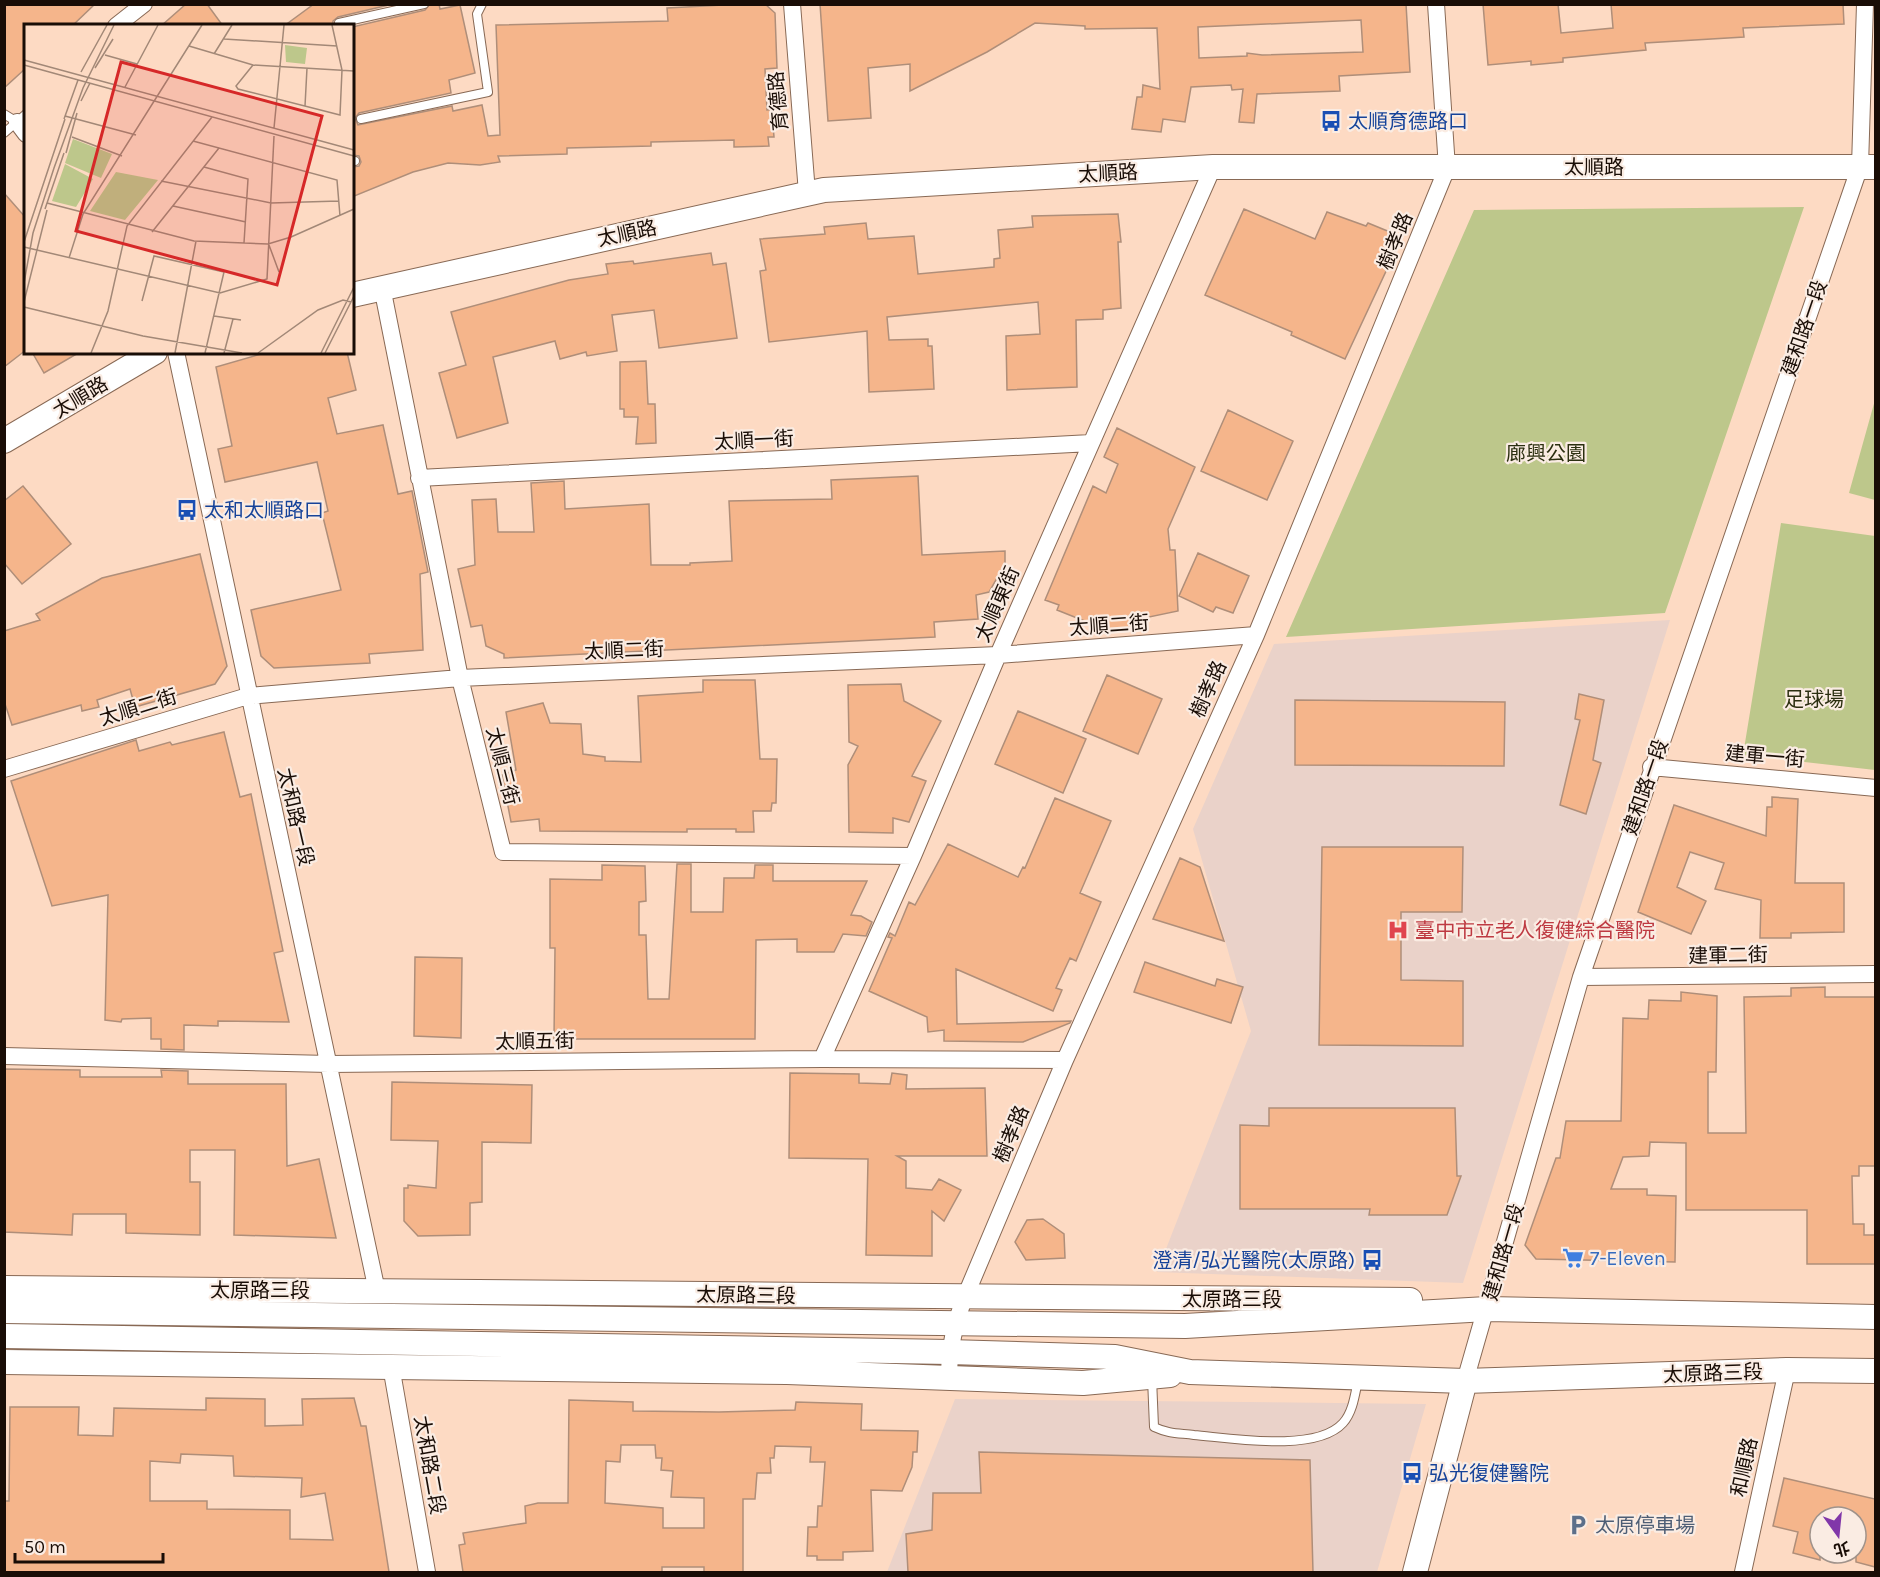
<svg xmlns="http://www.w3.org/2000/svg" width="1880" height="1577" font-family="Karla,'Noto Sans TC',sans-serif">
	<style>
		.medical { fill: #ead2c9 }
		.green { fill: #bdc78b }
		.building { fill: #f5b58b; stroke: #af8e79; stroke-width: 1.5; fill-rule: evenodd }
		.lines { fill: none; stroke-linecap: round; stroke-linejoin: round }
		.lane-casing { stroke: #886955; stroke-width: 10 }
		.street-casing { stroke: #886955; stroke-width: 18 }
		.secondary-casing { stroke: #886955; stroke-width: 26 }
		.lane { stroke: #fff; stroke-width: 8 }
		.street { stroke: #fff; stroke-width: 16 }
		.secondary { stroke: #fff; stroke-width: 24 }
		.labels { text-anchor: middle; stroke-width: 4.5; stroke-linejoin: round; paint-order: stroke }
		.street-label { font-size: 20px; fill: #190d06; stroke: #faece3 }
		.transit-label { font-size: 20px; fill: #164399; stroke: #faece3; text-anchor: start }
		.park-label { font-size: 20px; fill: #2b2f10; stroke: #faece3 }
		.health-label { font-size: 20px; fill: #be3a42; stroke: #faece3; text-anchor: start }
		.shop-label { font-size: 20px; fill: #366cbe; stroke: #faece3; text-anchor: start }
		.service-label { font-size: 20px; fill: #4e5e75; stroke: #faece3; text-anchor: start }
		.inset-road { fill: none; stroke: #a28877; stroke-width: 1.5 }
		.view { fill: #d62828; fill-opacity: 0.15; stroke: #d62828; stroke-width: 3 }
		.inset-edge { fill: none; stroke: #190d06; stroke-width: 3 }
	</style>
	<rect width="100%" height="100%" fill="#fddac3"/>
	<path class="medical" d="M1670,620L1463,1283L1157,1272L1251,1031L1193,829L1274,644Z
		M955,1399L1426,1404L1377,1572H887Z"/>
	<path class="green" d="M1804,207L1665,613L1286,637L1474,210Z
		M1875,400L1876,500H1875L1849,493Z
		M1781,523L1875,536V770L1743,755Z"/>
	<path class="building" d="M4,4H95L72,26H26V68L4,88Z
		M186,4H207L223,26H161Z
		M314,4H393L338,17L333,21V26H284Z
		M430,4H439L440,9L460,5L475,73L449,80L451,93L359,113L355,118L358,125L452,106L453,111L482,105L488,136L500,135L496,25L668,21L667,8L742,4H765L775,13L777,68L765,69L767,110L781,109L782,125H773L774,137H768L769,146L734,147V140L651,142V146L567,148V154L498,156L500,162L480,165L448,163L413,172L352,197V167L359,166L361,162L359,156L352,155V27L425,10Z
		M820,4H1406L1410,72L1339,76L1340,91L1257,94L1254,123L1239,122L1243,89L1232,90L1231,85L1191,87L1185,122L1163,119L1161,132L1132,129L1137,97H1142L1143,85L1160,89L1157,28L1085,29V26L1035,23L987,52L910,91V64L868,68L871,118L828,121ZM1361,20L1363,52L1262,55L1247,53V56L1199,58L1198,27Z
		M1483,4H1558L1561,33L1613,28L1611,4H1843L1844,24L1743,28L1744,37L1645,43L1646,50L1563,58V62L1531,65V61L1488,65Z
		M4,193L26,218V350L4,367Z
		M1244,209L1315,239L1327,212L1366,226L1368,223L1402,237L1345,359L1291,335L1292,332L1205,295Z
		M1118,214L1121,242H1118L1121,308L1103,310V319L1076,320L1077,387L1007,390L1006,336L1040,334L1038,302L887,317L889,340L928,339V346H932L934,389L869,392L867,331L769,342L760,271L766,270L760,239L825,234L824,227L866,223L868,239L914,236L918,274L994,267V259L1000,258L998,230L1033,227L1032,216Z
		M711,253L713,265L726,263L737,338L659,348L654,310L612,315L617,351L587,356L586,352L560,359L555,341L493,357L508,423L457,438L439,373L466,365L451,312L569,280L608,274L606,264L633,261L634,264Z
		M32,352H80L44,373Z
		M268,352H347L356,390L328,398L337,434L383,425L398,494L412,491L428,572L420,574L423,650L369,654L370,663L274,668L261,656L251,610L341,590L322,513L328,511L317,462L225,482L218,449L232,446L216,367Z
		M646,361L648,404H655L656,443L636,444L638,417H624V409H620V362Z
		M1228,410L1293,441L1267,500L1201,471Z
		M1117,428L1195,467L1168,529L1170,550H1175L1178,611L1144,618L1145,628L1107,630L1057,610L1059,605L1045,600L1093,486L1106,493L1118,464L1104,457Z
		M918,476L922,555L1005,551V564L989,592L976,595L978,619L934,622L935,637L504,658V654L486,646L482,625L471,627L458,569L475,565L472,500L496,499L498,532H534L531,483L564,481L565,509L649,504L651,565H690V563L732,561L729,501L832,499L831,480Z
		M23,486L71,544L22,584L4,563V501Z
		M1198,553L1249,576L1233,613L1216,607L1213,612L1179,596Z
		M200,554L227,666L215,684L135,707L130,689L97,700L99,707L82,711L81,705L12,725L4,701V631L40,620L36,614L102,578Z
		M1107,675L1162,699L1138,754L1083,731Z
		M703,680H755L760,759H777L776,803H772L771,811H753L754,832H736V829H687V832L540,831L539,819L511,822L502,775L516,770L506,712L543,703L550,723L581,724L583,754L605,757V761L641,762L638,696L703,692Z
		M901,684L904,701L941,721L912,776L926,781L909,822L893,818V833L849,832L848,765L858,746L849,742L848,685Z
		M1579,694L1604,700L1593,760L1601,763L1586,814L1560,805L1580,720L1575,719Z
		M1295,700L1505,702L1504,766L1295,765Z
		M1018,711L1086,739L1063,793L995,764Z
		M224,732L240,797L251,794L283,951L274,953L289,1022L218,1021V1026L184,1025V1050L161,1049V1039H151V1018L122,1019L121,1022L105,1020L108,895L52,906L11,781L136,740L139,751L170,742L172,745Z
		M1772,797L1798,799L1795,883H1844V932L1791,933V938H1760L1761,900L1715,889L1724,863L1690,852L1677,887L1706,901L1691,934L1638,912L1674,805L1766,836L1767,807H1772Z
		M1055,798L1111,821L1080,893L1101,902L1076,961L1070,958L1056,988L1062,990L1053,1011L956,969L957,1024L1071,1021L1070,1023L1023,1042L944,1041V1030L928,1032L927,1017L869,991L892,938L888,937L890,933L895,936L909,902L915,905L948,844L1018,877L1023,867L1025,868Z
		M1322,847H1463L1462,912H1401V980L1463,981V1046L1319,1045Z
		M1180,858L1200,867L1224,941L1153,919Z
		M677,864H691V912H723L724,878H754L755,865H773V881H867L851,915L861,916L872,922L866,936L843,934L834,952H797V939L756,940L755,1039H554L555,948H550V879L602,880V865L645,866L646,901L639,902V935H646L648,999H669Z
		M415,957L462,958L461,1038L414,1036Z
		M1145,962L1215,986L1217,979L1243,987L1231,1023L1134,992Z
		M1825,987V997H1875V1166H1859V1176H1852L1853,1224H1864V1235H1875V1264H1807V1210H1686V1143L1650,1142L1649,1156L1623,1157L1611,1189H1647V1195L1676,1196L1675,1262L1536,1259L1525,1245L1556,1158H1560L1566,1121H1621L1623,1018L1648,1019L1649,1000L1681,1001V992L1717,996L1716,1072H1708V1133H1746L1744,997L1791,996V988Z
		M4,1069L80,1070V1077H162L161,1070L188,1071V1084H286L287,1166L319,1159L336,1238L234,1235L235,1150H190V1182H200V1235L126,1233V1214H73L72,1235L4,1232Z
		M790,1073L859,1074V1083L890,1084L892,1073L907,1075L906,1089L985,1088L987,1156H897L906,1161V1188L932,1190L939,1179L961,1190L944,1221L932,1211V1256L866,1255L868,1159L789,1158Z
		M392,1082L532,1085L531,1143L482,1142V1202L470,1203V1235L418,1236L404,1221V1188H408V1185L436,1188L438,1141L391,1140Z
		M1269,1108H1455L1457,1176H1461L1447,1215H1369L1370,1209H1240V1125L1269,1126Z
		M1043,1219L1064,1234L1065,1258L1026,1260L1015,1242L1027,1220Z
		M206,1398L265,1399V1426L303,1425L302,1399L354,1398L361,1426H366L389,1572H4V1501H9L10,1407H79L78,1435L113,1436L114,1408L206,1410ZM181,1454L233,1456L234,1476L302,1478L301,1497L325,1493L333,1540L290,1539V1510L207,1509V1501H150V1461L180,1463Z
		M569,1400L633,1402V1411L719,1412L795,1410L796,1402L862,1404L861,1430L918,1431L917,1452H913L912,1467L902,1491L871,1490L873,1551L843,1552V1560H817V1556H807L808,1527H817L818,1506H822L825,1462H810L811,1447L775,1446L774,1458H770L771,1473H757L755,1499H743V1572H704V1567H662V1572H463L459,1545L465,1544L463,1533L526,1523L525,1506L538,1503H568ZM621,1445H655L656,1458H662L661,1470L673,1471L671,1497L704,1498V1528H663V1508L605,1503L606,1461L620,1462Z
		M979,1452L1310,1460L1313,1572H908L906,1534L932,1530L933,1493H981Z
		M1784,1478L1875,1499V1567L1856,1562V1517H1820V1560L1793,1553L1798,1532L1773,1526Z"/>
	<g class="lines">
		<defs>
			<path id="lane" d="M339,23L424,4
				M4,114L17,122
				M361,119L488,92L477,14L482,4
				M4,133L26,114
				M352,161H355
				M1152,1378L1154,1427C1169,1434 1179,1433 1194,1435C1230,1438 1316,1453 1343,1423C1353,1412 1355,1394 1358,1380"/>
			<path id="street" d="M792,4L807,193
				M116,26L144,4
				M17,122L26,134
				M382,287L460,678L503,852L913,856
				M176,352L377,1291
				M419,478L1091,443
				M1651,767L1876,788
				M4,769L248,696L460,678L998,655L1256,635
				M1581,977L1876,974
				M4,1056L329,1064L822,1059L1065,1060
				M822,1059L913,856L998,655L1213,167
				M391,1366L427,1572
				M949,1378C949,1349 954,1324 965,1297L1065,1060L1256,635L1447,168L1436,4
				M1465,1381L1581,977L1860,166L1865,4
				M1743,1572L1787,1370"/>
			<path id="secondary" d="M352,295L824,190L1213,167H1876
				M4,441L155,352
				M4,1288L1410,1300
				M4,1311L1185,1326L1487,1309L1876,1317
				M4,1336L949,1352L1115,1357L1190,1372L1465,1381L1787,1370L1876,1371
				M4,1362L787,1372L1083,1383L1170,1375
				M1415,1572L1465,1381"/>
		</defs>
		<use href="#lane" class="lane-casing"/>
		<use href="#street" class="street-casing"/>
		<use href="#secondary" class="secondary-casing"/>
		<use href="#lane" class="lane"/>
		<use href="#street" class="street"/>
		<use href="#secondary" class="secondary"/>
	</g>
	<defs>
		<symbol id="bus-bare" viewBox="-9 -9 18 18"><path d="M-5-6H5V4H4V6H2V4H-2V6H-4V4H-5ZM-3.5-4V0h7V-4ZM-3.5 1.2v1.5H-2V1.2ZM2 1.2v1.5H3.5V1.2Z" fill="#1a4fb4" stroke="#faece3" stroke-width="2.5" paint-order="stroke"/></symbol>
		<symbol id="hospital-bare" viewBox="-9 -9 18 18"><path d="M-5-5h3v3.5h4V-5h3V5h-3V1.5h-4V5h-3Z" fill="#e0444e" stroke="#faece3" stroke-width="2.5" paint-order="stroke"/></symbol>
		<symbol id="supermarket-bare" viewBox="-9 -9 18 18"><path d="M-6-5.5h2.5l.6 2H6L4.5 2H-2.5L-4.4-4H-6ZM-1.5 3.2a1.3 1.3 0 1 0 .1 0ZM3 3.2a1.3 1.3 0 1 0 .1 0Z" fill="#3f7fe0" stroke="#faece3" stroke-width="2.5" paint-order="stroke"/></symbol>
		<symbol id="parking-bare" viewBox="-9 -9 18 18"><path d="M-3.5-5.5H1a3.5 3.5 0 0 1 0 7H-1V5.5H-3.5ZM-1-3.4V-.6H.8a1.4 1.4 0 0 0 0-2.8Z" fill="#5c6f8a" stroke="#faece3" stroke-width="2.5" paint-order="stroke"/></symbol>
	</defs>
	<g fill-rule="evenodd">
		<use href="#bus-bare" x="1316" y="106" width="30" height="30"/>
		<use href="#bus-bare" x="172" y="495" width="30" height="30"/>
		<use href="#hospital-bare" x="1383" y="915" width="30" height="30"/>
		<use href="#supermarket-bare" x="1558" y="1243" width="30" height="30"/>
		<use href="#bus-bare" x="1357" y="1245" width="30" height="30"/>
		<use href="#bus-bare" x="1397" y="1458" width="30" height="30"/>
		<use href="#parking-bare" x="1563" y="1510" width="30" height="30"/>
	</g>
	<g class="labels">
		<g class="street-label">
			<text transform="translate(778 101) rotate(-95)" y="7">育德路</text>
			<text x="1594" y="174">太順路</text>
			<text transform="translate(1108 173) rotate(-3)" y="7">太順路</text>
			<text transform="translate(627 233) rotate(-12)" y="7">太順路</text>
			<text transform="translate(1395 241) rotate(-68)" y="7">樹孝路</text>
			<text transform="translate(1804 328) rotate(-71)" y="7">建和路一段</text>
			<text transform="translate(80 397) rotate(-31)" y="7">太順路</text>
			<text transform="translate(754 440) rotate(-3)" y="7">太順一街</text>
			<text transform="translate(997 604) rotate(-66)" y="7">太順東街</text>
			<text transform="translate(1109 625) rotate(-4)" y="7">太順二街</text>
			<text transform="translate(624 650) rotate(-2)" y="7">太順二街</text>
			<text transform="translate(1208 689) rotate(-66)" y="7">樹孝路</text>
			<text transform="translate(138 707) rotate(-17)" y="7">太順二街</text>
			<text transform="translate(1765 756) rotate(5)" y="7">建軍一街</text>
			<text transform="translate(503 766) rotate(76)" y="7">太順三街</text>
			<text transform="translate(1645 787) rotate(-71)" y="7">建和路一段</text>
			<text transform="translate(296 817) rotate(77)" y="7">太和路一段</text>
			<text transform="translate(1728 955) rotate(-1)" y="7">建軍二街</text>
			<text transform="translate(535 1041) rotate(-1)" y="7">太順五街</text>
			<text transform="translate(1011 1134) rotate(-67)" y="7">樹孝路</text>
			<text transform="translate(1503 1252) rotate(-74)" y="7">建和路一段</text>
			<text x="260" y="1297">太原路三段</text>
			<text transform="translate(746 1295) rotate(1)" y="7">太原路三段</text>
			<text x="1232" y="1306">太原路三段</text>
			<text transform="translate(1713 1373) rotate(-2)" y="7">太原路三段</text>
			<text transform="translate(430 1465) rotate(80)" y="7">太和路二段</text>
			<text transform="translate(1744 1467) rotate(-78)" y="7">和順路</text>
		</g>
		<g class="transit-label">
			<text x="1348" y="128">太順育德路口</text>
			<text x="204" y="517">太和太順路口</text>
			<text x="1355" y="1267" text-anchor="end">澄清/弘光醫院(太原路)</text>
			<text x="1429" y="1480">弘光復健醫院</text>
		</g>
		<g class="park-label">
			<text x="1546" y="460">廊興公園</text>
			<text x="1814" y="706">足球場</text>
		</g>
		<g class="health-label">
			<text x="1415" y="937">臺中市立老人復健綜合醫院</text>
		</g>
		<g class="shop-label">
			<text x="1590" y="1265">7-Eleven</text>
		</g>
		<g class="service-label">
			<text x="1595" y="1532">太原停車場</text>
		</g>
	</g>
	<g transform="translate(24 24)">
		<rect width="330" height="330" fill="#fddac3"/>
		<path d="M261,21L283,24L281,40L262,38ZM49,115L88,130L77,154L41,139ZM41,140L69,155L52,183L28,177ZM92,148L134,156L101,196L66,187Z" fill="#bdc78b"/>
		<path class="inset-road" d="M200,15L313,22M165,22L229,41L330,47M190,30L208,1M81,31L113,40M0,36L330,126M0,41L330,132M229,41L212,62L214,65L316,91L318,46L308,1M71,44L89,15M57,48L83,1M101,63L134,1M57,77L66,59M281,82L283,44M41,92L112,111M40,95L54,56M250,104L260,1M48,113L98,132M169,117L313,156L316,192M42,129L53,89M180,143L224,155L220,219M137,157L247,179L315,177M23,179L170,217L220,219L244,220L267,213L330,185M149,182L222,198M21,185L40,129M128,208L195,124M0,218L41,95M245,221L255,248M0,223L196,269L243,255L250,112M45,234L59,190L178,1M0,259L9,209L30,144L59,64L90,1M118,277L130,232L200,248L181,329M0,278L23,186M0,283L119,312L218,329M190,292L217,296M67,329L84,287L103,202L188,93M151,329L172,217M200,329L209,295M234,329L294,286L319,276L327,278M297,329L330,263M301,329L330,272"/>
		<path class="view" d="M97,38L298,92L253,261L52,207Z"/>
		<rect width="330" height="330" class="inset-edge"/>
	</g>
	<rect width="1880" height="1577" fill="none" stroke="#190d06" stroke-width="12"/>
	<g transform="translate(1838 1535) rotate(165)"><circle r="28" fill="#faece3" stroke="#a0938b" stroke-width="1.5"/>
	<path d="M0-4.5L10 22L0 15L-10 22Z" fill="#8137a9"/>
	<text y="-9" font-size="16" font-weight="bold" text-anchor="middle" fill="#190d06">北</text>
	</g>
	<path d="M15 1553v9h148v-9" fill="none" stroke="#190d06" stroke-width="3"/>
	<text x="24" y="1553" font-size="18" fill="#190d06" stroke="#faece3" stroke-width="4.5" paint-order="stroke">50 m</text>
</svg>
